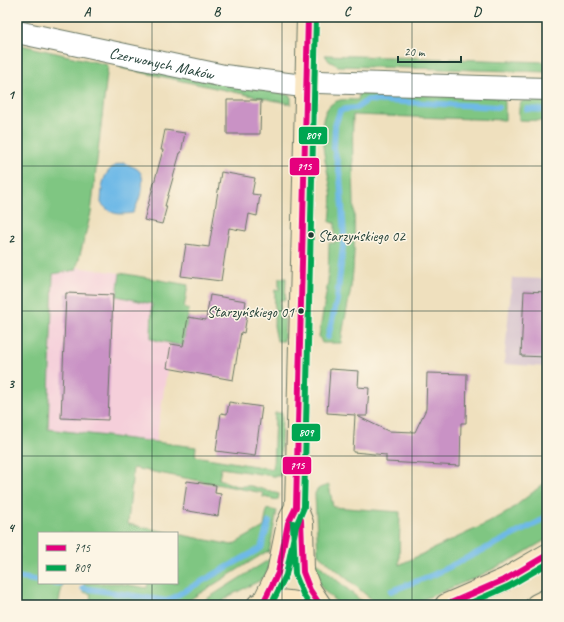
<svg xmlns="http://www.w3.org/2000/svg" width="564" height="622" font-family="Caveat,sans-serif">
	<style>
		.built { fill: #f5cfda }
		.industrial { fill: #d1bdcb }
		.green { fill: #7fc682; stroke: #4f825b }
		.water { fill: #6eb9e7; stroke: #467b8e }
		.lines { fill: none; stroke-linecap: round; stroke-linejoin: round }
		.stream { stroke: #6eb9e7; stroke-width: 6 }
		.building { fill: #c992c5 }
		.street-casing { stroke: #687664; stroke-width: 24 }
		.secondary-casing { stroke: #687664; stroke-width: 24 }
		.street { stroke: #fff; stroke-width: 22 }
		.secondary { stroke: #fae7c3; stroke-width: 22 }
		.bus-1-casing { stroke: #fcf5e5; stroke-width: 9 }
		.bus-2-casing { stroke: #fcf5e5; stroke-width: 9 }
		.bus-1 { stroke: #e5007d; stroke-width: 6 }
		.bus-2 { stroke: #00a651; stroke-width: 6 }
		.grid { fill: none; stroke: #1f3d34; stroke-width: 1; stroke-opacity: 0.55 }
		.bus-dot { fill: #1f3d34; stroke: #fcf5e5; stroke-width: 1.5 }
		.labels { text-anchor: middle; stroke-width: 3; stroke-linejoin: round; paint-order: stroke }
		.bus-label { font-size: 15px; fill: #1f3d34; stroke: #fcf5e5; text-anchor: start }
		.street-label { font-size: 16px; fill: #1f3d34; stroke: #fcf5e5 }
		.line-badge { stroke: #fcf5e5; stroke-width: 1.5 }
		.badge-label { font-size: 11px; text-anchor: middle; font-weight: bold; fill: #fff }
		.neatline { fill: none; stroke: #1f3d34; stroke-width: 1.5 }
		.grid-label { font-size: 13px; text-anchor: middle; font-weight: bold; fill: #1f3d34 }
	</style>
	<rect width="100%" height="100%" fill="#fcf5e5"/>
	<filter id="ink" filterUnits="userSpaceOnUse"><feTurbulence type="fractalNoise" baseFrequency=".025" numOctaves="2"/><feDisplacementMap in="SourceGraphic" scale="8" xChannelSelector="R" yChannelSelector="G"/><feConvolveMatrix kernelMatrix="1 2 1 2 8 2 1 2 1" color-interpolation-filters="sRGB"/></filter>
	<filter id="wash" filterUnits="userSpaceOnUse"><feTurbulence type="fractalNoise" baseFrequency=".012" numOctaves="4" result="noise"/><feDisplacementMap in="SourceGraphic" scale="16" xChannelSelector="R" yChannelSelector="G"/><feGaussianBlur stdDeviation="0.9" result="paint"/><feColorMatrix in="noise" values="0 0 0 0 0 0 0 0 0 0 0 0 0 0 0 0 0 1.4 0 .05"/><feComposite in="paint" operator="in"/></filter>
	<g filter="url(#wash)">
		<rect width="100%" height="100%" fill="#efe0be"/>
		<path class="built" d="M76,267L120,273L117,296L152,304L151,339L171,344L156,442L77,433L48,429L53,274L76,270Z"/>
		<path class="industrial" d="M512,278L547,279V367L504,364Z"/>
		<path class="green" d="M17,44L108,65L91,213L76,270L53,274L48,429L196,447L195,456L273,469L275,413H282L280,476H273L221,468L219,479L236,486H251L279,494L278,500L263,497V493L133,468L128,524L171,533H39V583H63L58,605H17Z
			M325,55L547,62V72L338,66L329,61Z
			M123,62L289,95L291,97V104L121,68Z
			M359,93L500,97L504,99L505,102V120L353,115C351,167 357,219 353,271C351,295 344,319 341,343H322L319,336L328,282L329,243H335V223L330,222C331,210 333,197 330,185C327,165 309,107 340,100C345,99 352,100 358,100Z
			M526,99H547V121L519,120C519,112 517,102 526,99Z
			M120,273L188,285L184,308L189,310L183,346L151,339L152,304L117,296Z
			M279,278H286L285,300H280V319H285L284,341H277L274,326L275,290H279Z
			M547,481V539L515,558L475,578L412,604L378,605L318,554L315,494C317,487 323,487 329,485L333,507L400,512L399,565L488,523L508,512Z
			M267,509L277,511L269,552H266L181,605H122L90,599L91,594L83,592L84,583H117L147,588L148,583H177V534L232,545L264,527Z
			M270,559H274L265,576L259,581L229,596L218,605H197Z
			M312,563H317L366,605H340C322,589 318,588 312,563Z"/>
		<path class="water" d="M123,163C128,165 137,167 140,172C147,181 138,204 133,213C118,215 111,215 101,203C102,185 102,168 123,163Z"/>
		<g class="lines">
			<path class="stream" d="M527,109L547,110
				M328,337L337,300L344,237L340,175L334,148L335,126L340,111L346,109L356,108L368,100L498,107
				M17,577L39,581
				M53,583L60,584
				M83,588L167,601L261,548L269,522
				M391,591L433,575L539,522L547,516"/>
		</g>
		<g id="blocks">
			<path class="building" d="M227,100H261L260,134H227Z
				M165,130L185,133L181,153H180L165,206H167L162,224L144,220L163,150H161Z
				M221,172L255,178L252,194L260,195L257,216L249,214L246,231L229,228L221,281L181,276L186,244L209,247Z
				M524,291L547,292V357L521,356Z
				M66,293L113,295L108,420L61,418Z
				M210,295L246,301L244,315L247,316L244,333L241,332L233,380L167,368L171,344L183,346L188,317L206,320Z
				M330,369L359,371L358,387L369,388L367,416H357L388,431L415,432L426,409L427,373L467,374L466,423H461L460,466L386,462V455L353,452L355,415L327,413Z
				M229,402L262,407L255,456L216,451L221,413L227,414Z
				M187,481L216,485L215,493L221,494L218,516L183,510Z"/>
		</g>
	</g>
	<g filter="url(#ink)">
		<use href="#blocks" fill-opacity="0" stroke="#687664" stroke-width="1"/>
		<g class="lines">
			<defs>
				<g id="street">
					<path id="s1" d="M17,32L224,76L295,85L307,82H318L547,89"/>
				</g>
				<path id="secondary" d="M308,17L296,507L302,523L303,572L310,590L320,605
					M263,603L278,573L288,523L296,507
					M258,605C273,599 289,601 304,605
					M446,605L506,579L547,555
					M537,605L547,600"/>
			</defs>
			<use href="#street" class="street-casing"/>
			<use href="#secondary" class="secondary-casing"/>
			<use href="#street" class="street"/>
			<use href="#secondary" class="secondary"/>
			<defs>
				<path id="bus-1" d="M301,520L303,572L310,590L320,605
					M258,605L263,603L278,573L288,523L296,507L308,17
					M446,605L506,579L547,555"/>
				<path id="bus-2" d="M293,523L295,574L303,594L310,605
					M271,605L286,575L296,526L304,507L316,17
					M466,605L509,586L547,564"/>
			</defs>
			<use href="#bus-1" class="bus-1-casing"/>
			<use href="#bus-2" class="bus-2-casing"/>
			<use href="#bus-1" class="bus-1"/>
			<use href="#bus-2" class="bus-2"/>
		</g>
	</g>
	<path class="grid" d="M152,17V533M282,17V605M412,17V605M17,166H547M17,311H547M17,456H547M152,583V605"/>
	<g class="bus-dot">
		<circle cx="311" cy="235" r="3.5"/>
		<circle cx="301" cy="311" r="3.5"/>
	</g>
	<g class="labels">
		<g class="bus-label">
			<text x="318" y="241">Starzyńskiego 02</text>
			<text x="294" y="317" text-anchor="end">Starzyńskiego 01</text>
		</g>
		<g class="street-label">
			<text dy="6" stroke="none"><textPath href="#s1" startOffset="148">Czerwonych Maków</textPath></text>
		</g>
	</g>
	<g class="line-badge">
		<rect x="298" y="126" width="30" height="19" rx="4" fill="#00a651"/>
		<rect x="289" y="157" width="31" height="19" rx="4" fill="#e5007d"/>
		<rect x="291" y="423" width="30" height="19" rx="4" fill="#00a651"/>
		<rect x="282" y="456" width="30" height="19" rx="4" fill="#e5007d"/>
	</g>
	<g class="badge-label">
		<text x="313" y="139">809</text>
		<text x="304" y="170">715</text>
		<text x="306" y="436">809</text>
		<text x="297" y="469">715</text>
	</g>
	<rect width="564" height="622" fill="none" stroke="#fcf5e5" stroke-width="44"/>
	<rect x="38" y="532" width="140" height="52" fill="#fcf5e5" stroke="#a4ab9e"/>
	<rect x="46" y="545" width="20" height="6" fill="#e5007d" stroke="#a4ab9e"/>
	<text x="74" y="552" font-size="12" fill="#1f3d34">715</text>
	<rect x="46" y="565" width="20" height="6" fill="#00a651" stroke="#a4ab9e"/>
	<text x="74" y="572" font-size="12" fill="#1f3d34">809</text>
	<path d="M398 56v6h63v-6" fill="none" stroke="#1f3d34" stroke-width="2"/>
	<text x="404" y="56" font-size="12" fill="#1f3d34" stroke="#fcf5e5" stroke-width="3" paint-order="stroke">20 m</text>
	<rect x="22" y="22" width="520" height="578" class="neatline"/>
	<g class="grid-label">
		<text x="87" y="16">A</text>
		<text x="217" y="16">B</text>
		<text x="347" y="16">C</text>
		<text x="477" y="16">D</text>
		<text x="11" y="99">1</text>
		<text x="11" y="243">2</text>
		<text x="11" y="388">3</text>
		<text x="11" y="532">4</text>
	</g>
</svg>
